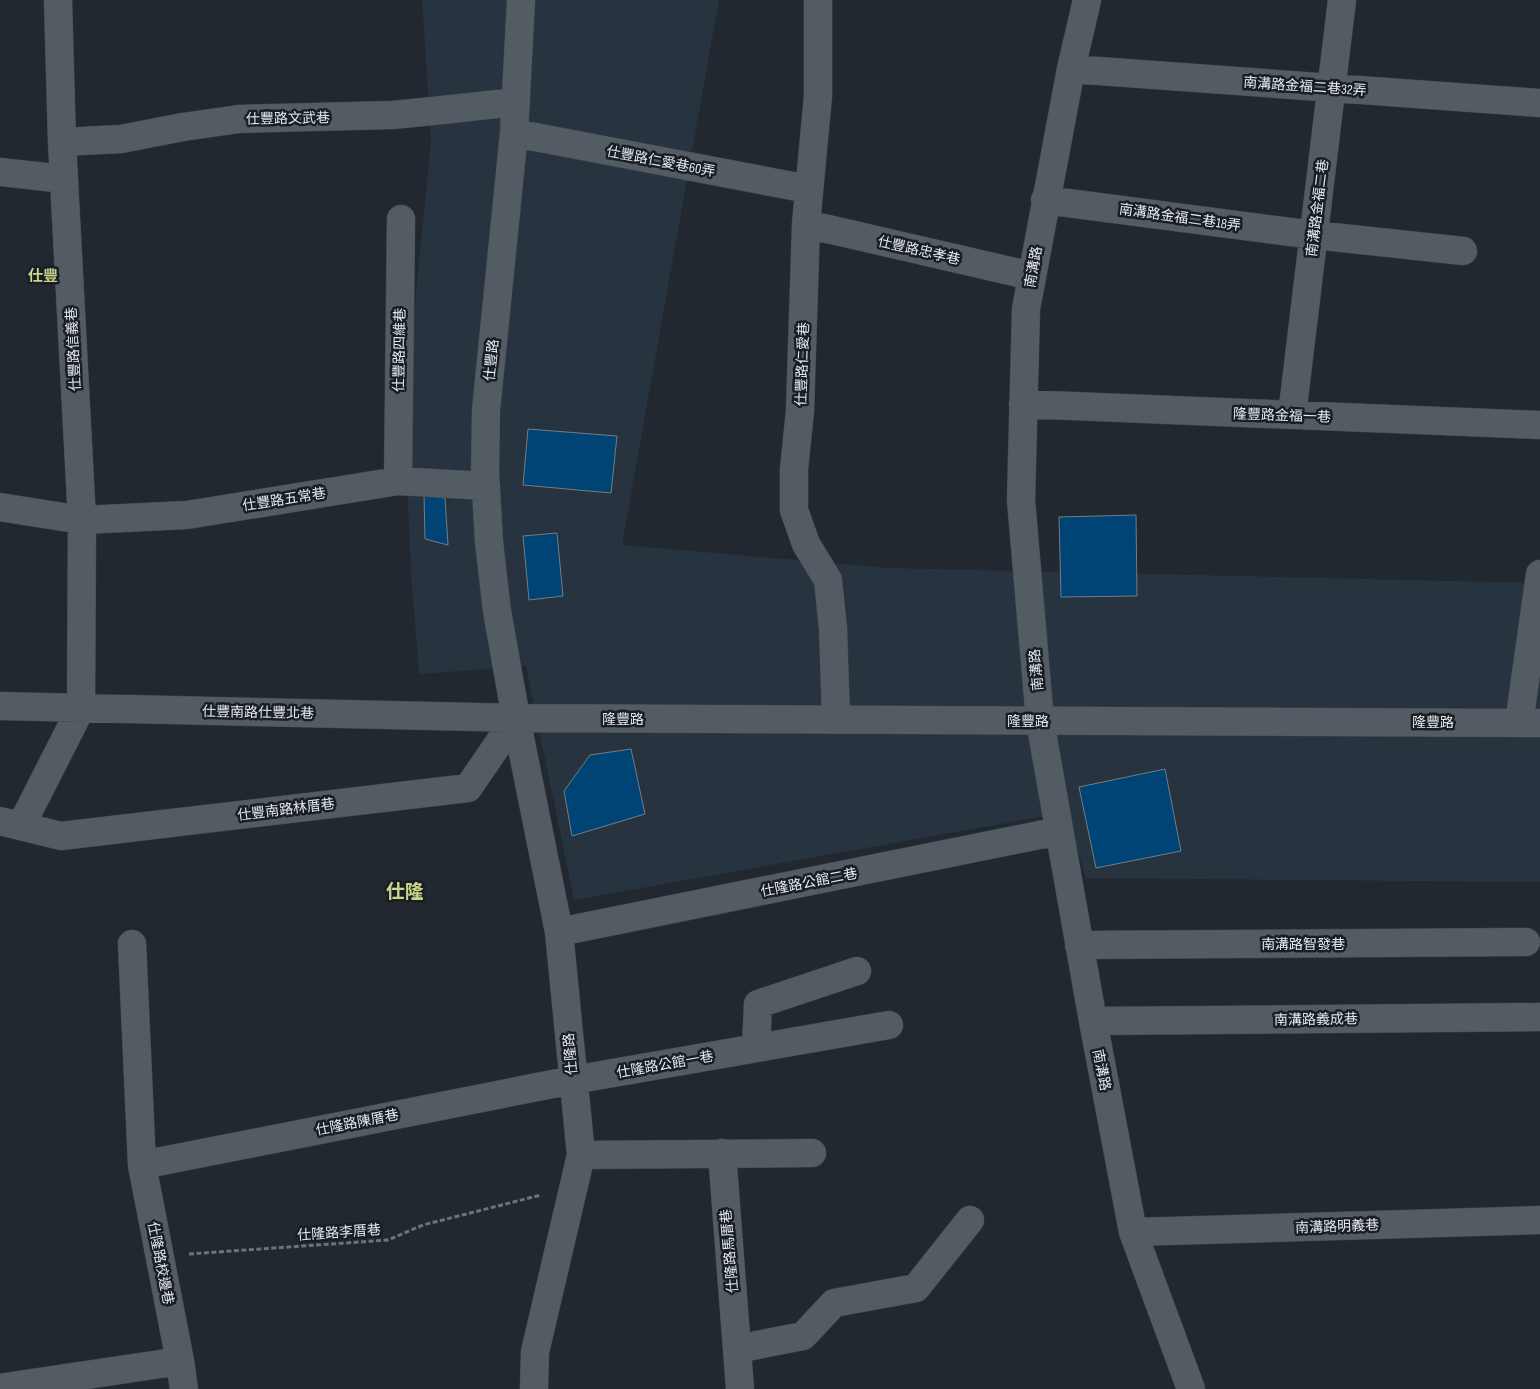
<svg xmlns="http://www.w3.org/2000/svg" width="1540" height="1389" font-family="'Sofia Sans Condensed','Noto Sans TC',sans-serif">
	<style>
		.built { fill: #27333e }
		.building { fill: #004476; stroke: #747c85 }
		.lines { fill: none; stroke-linecap: round; stroke-linejoin: round }
		.minor-casing { stroke: #3f444b; stroke-width: 29 }
		.path { stroke: #6d7379; stroke-width: 3; stroke-dasharray: 5 2.5; stroke-linecap: butt }
		.minor { stroke: #535b63; stroke-width: 28 }
		.labels { text-anchor: middle; stroke-width: 5; stroke-linejoin: round; paint-order: stroke }
		.street-label { font-size: 14px; fill: #e5e9ee; stroke: #181e25 }
		.neighbourhood-label { font-size: 15px; font-weight: bold; fill: #cdd588; stroke: #181e25 }
		.district-label { font-size: 19px; font-weight: bold; fill: #cdd588; stroke: #181e25 }
	</style>
	<rect width="100%" height="100%" fill="#21282f"/>
	<path class="built" d="M422,0H719L622,545L890,568L1540,583V882L1085,878L1068,812L574,900L526,666L419,674L411,574L404,415L431,141Z"/>
	<path class="building" d="M528,429L617,436L611,493L523,485Z
		M424,495L445,498L448,545L425,539Z
		M1136,515L1137,596L1061,597L1059,517Z
		M557,533L563,596L529,600L523,536Z
		M631,749L645,814L572,836L564,791L590,755Z
		M1165,769L1181,851L1096,868L1079,787Z"/>
	<g class="lines">
		<defs>
			<path id="minor" d="M521,0L514,133L486,410L485,472L489,542L497,611L516,718L559,932L581,1155L535,1352L534,1389
				M818,0V96L806,224L800,411L794,469V510L806,544L828,580L833,628L836,719
				M1087,0L1071,69L1026,309L1021,500L1040,721L1093,1021L1133,1232L1191,1389
				M1071,69L1540,103
				M514,133L808,189
				M62,142L121,139L183,127L239,119L392,115L433,111L516,102
				M0,172L64,179
				M1045,200L1314,235L1463,251
				M806,224L1032,276
				M1023,404L1540,425
				M1292,415L1342,0
				M398,481L401,219
				M0,507L82,520L187,515L398,481L486,486
				M0,706L516,718L1540,723
				M1519,723L1540,574
				M0,821L61,836L468,788L516,718
				M21,826L81,708L82,520L62,142L58,0
				M559,932L1059,831
				M132,944L142,1165L180,1361L184,1389
				M1079,945L1526,942
				M1093,1021L1540,1017
				M756,1048L758,1004L857,971
				M722,1153L740,1389
				M581,1155L812,1153
				M142,1165L573,1080L889,1025
				M1133,1232L1540,1220
				M737,1349L803,1336L834,1303L916,1288L970,1220
				M0,1388L180,1361"/>
		</defs>
		<use href="#minor" class="minor-casing"/>
		<path class="path" d="M189,1254L388,1240L423,1225L541,1195"/>
		<use href="#minor" class="minor"/>
	</g>
	<g class="labels">
		<g class="street-label">
			<text transform="translate(1305 86) rotate(4)" y="5">南溝路金福二巷32弄</text>
			<text transform="translate(288 118) rotate(-1)" y="5">仕豐路文武巷</text>
			<text transform="translate(661 161) rotate(11)" y="5">仕豐路仁愛巷60弄</text>
			<text transform="translate(1317 208) rotate(-83)" y="5">南溝路金福二巷</text>
			<text transform="translate(1180 217) rotate(8)" y="5">南溝路金福二巷18弄</text>
			<text transform="translate(919 250) rotate(13)" y="5">仕豐路忠孝巷</text>
			<text transform="translate(1033 267) rotate(-80)" y="5">南溝路</text>
			<text transform="translate(73 349) rotate(-93)" y="5">仕豐路信義巷</text>
			<text transform="translate(399 350) rotate(-89)" y="5">仕豐路四維巷</text>
			<text transform="translate(491 360) rotate(-84)" y="5">仕豐路</text>
			<text transform="translate(802 364) rotate(-88)" y="5">仕豐路仁愛巷</text>
			<text transform="translate(1282 415) rotate(2)" y="5">隆豐路金福一巷</text>
			<text transform="translate(284 499) rotate(-9)" y="5">仕豐路五常巷</text>
			<text transform="translate(1036 670) rotate(-95)" y="5">南溝路</text>
			<text transform="translate(258 712) rotate(1)" y="5">仕豐南路仕豐北巷</text>
			<text x="623" y="724">隆豐路</text>
			<text x="1028" y="726">隆豐路</text>
			<text x="1433" y="727">隆豐路</text>
			<text transform="translate(286 809) rotate(-7)" y="5">仕豐南路林厝巷</text>
			<text transform="translate(809 882) rotate(-11)" y="5">仕隆路公館二巷</text>
			<text x="1303" y="949">南溝路智發巷</text>
			<text transform="translate(1316 1019) rotate(-1)" y="5">南溝路義成巷</text>
			<text transform="translate(570 1054) rotate(-95)" y="5">仕隆路</text>
			<text transform="translate(665 1064) rotate(-10)" y="5">仕隆路公館一巷</text>
			<text transform="translate(1102 1070) rotate(79)" y="5">南溝路</text>
			<text transform="translate(357 1122) rotate(-11)" y="5">仕隆路陳厝巷</text>
			<text transform="translate(1337 1226) rotate(-2)" y="5">南溝路明義巷</text>
			<text transform="translate(339 1232) rotate(-4)" y="5">仕隆路李厝巷</text>
			<text transform="translate(729 1251) rotate(-95)" y="5">仕隆路馬厝巷</text>
			<text transform="translate(161 1263) rotate(79)" y="5">仕隆路校邊巷</text>
		</g>
		<g class="neighbourhood-label">
			<text x="43" y="281">仕豐</text>
		</g>
		<g class="district-label">
			<text x="405" y="898">仕隆</text>
		</g>
	</g>
</svg>
